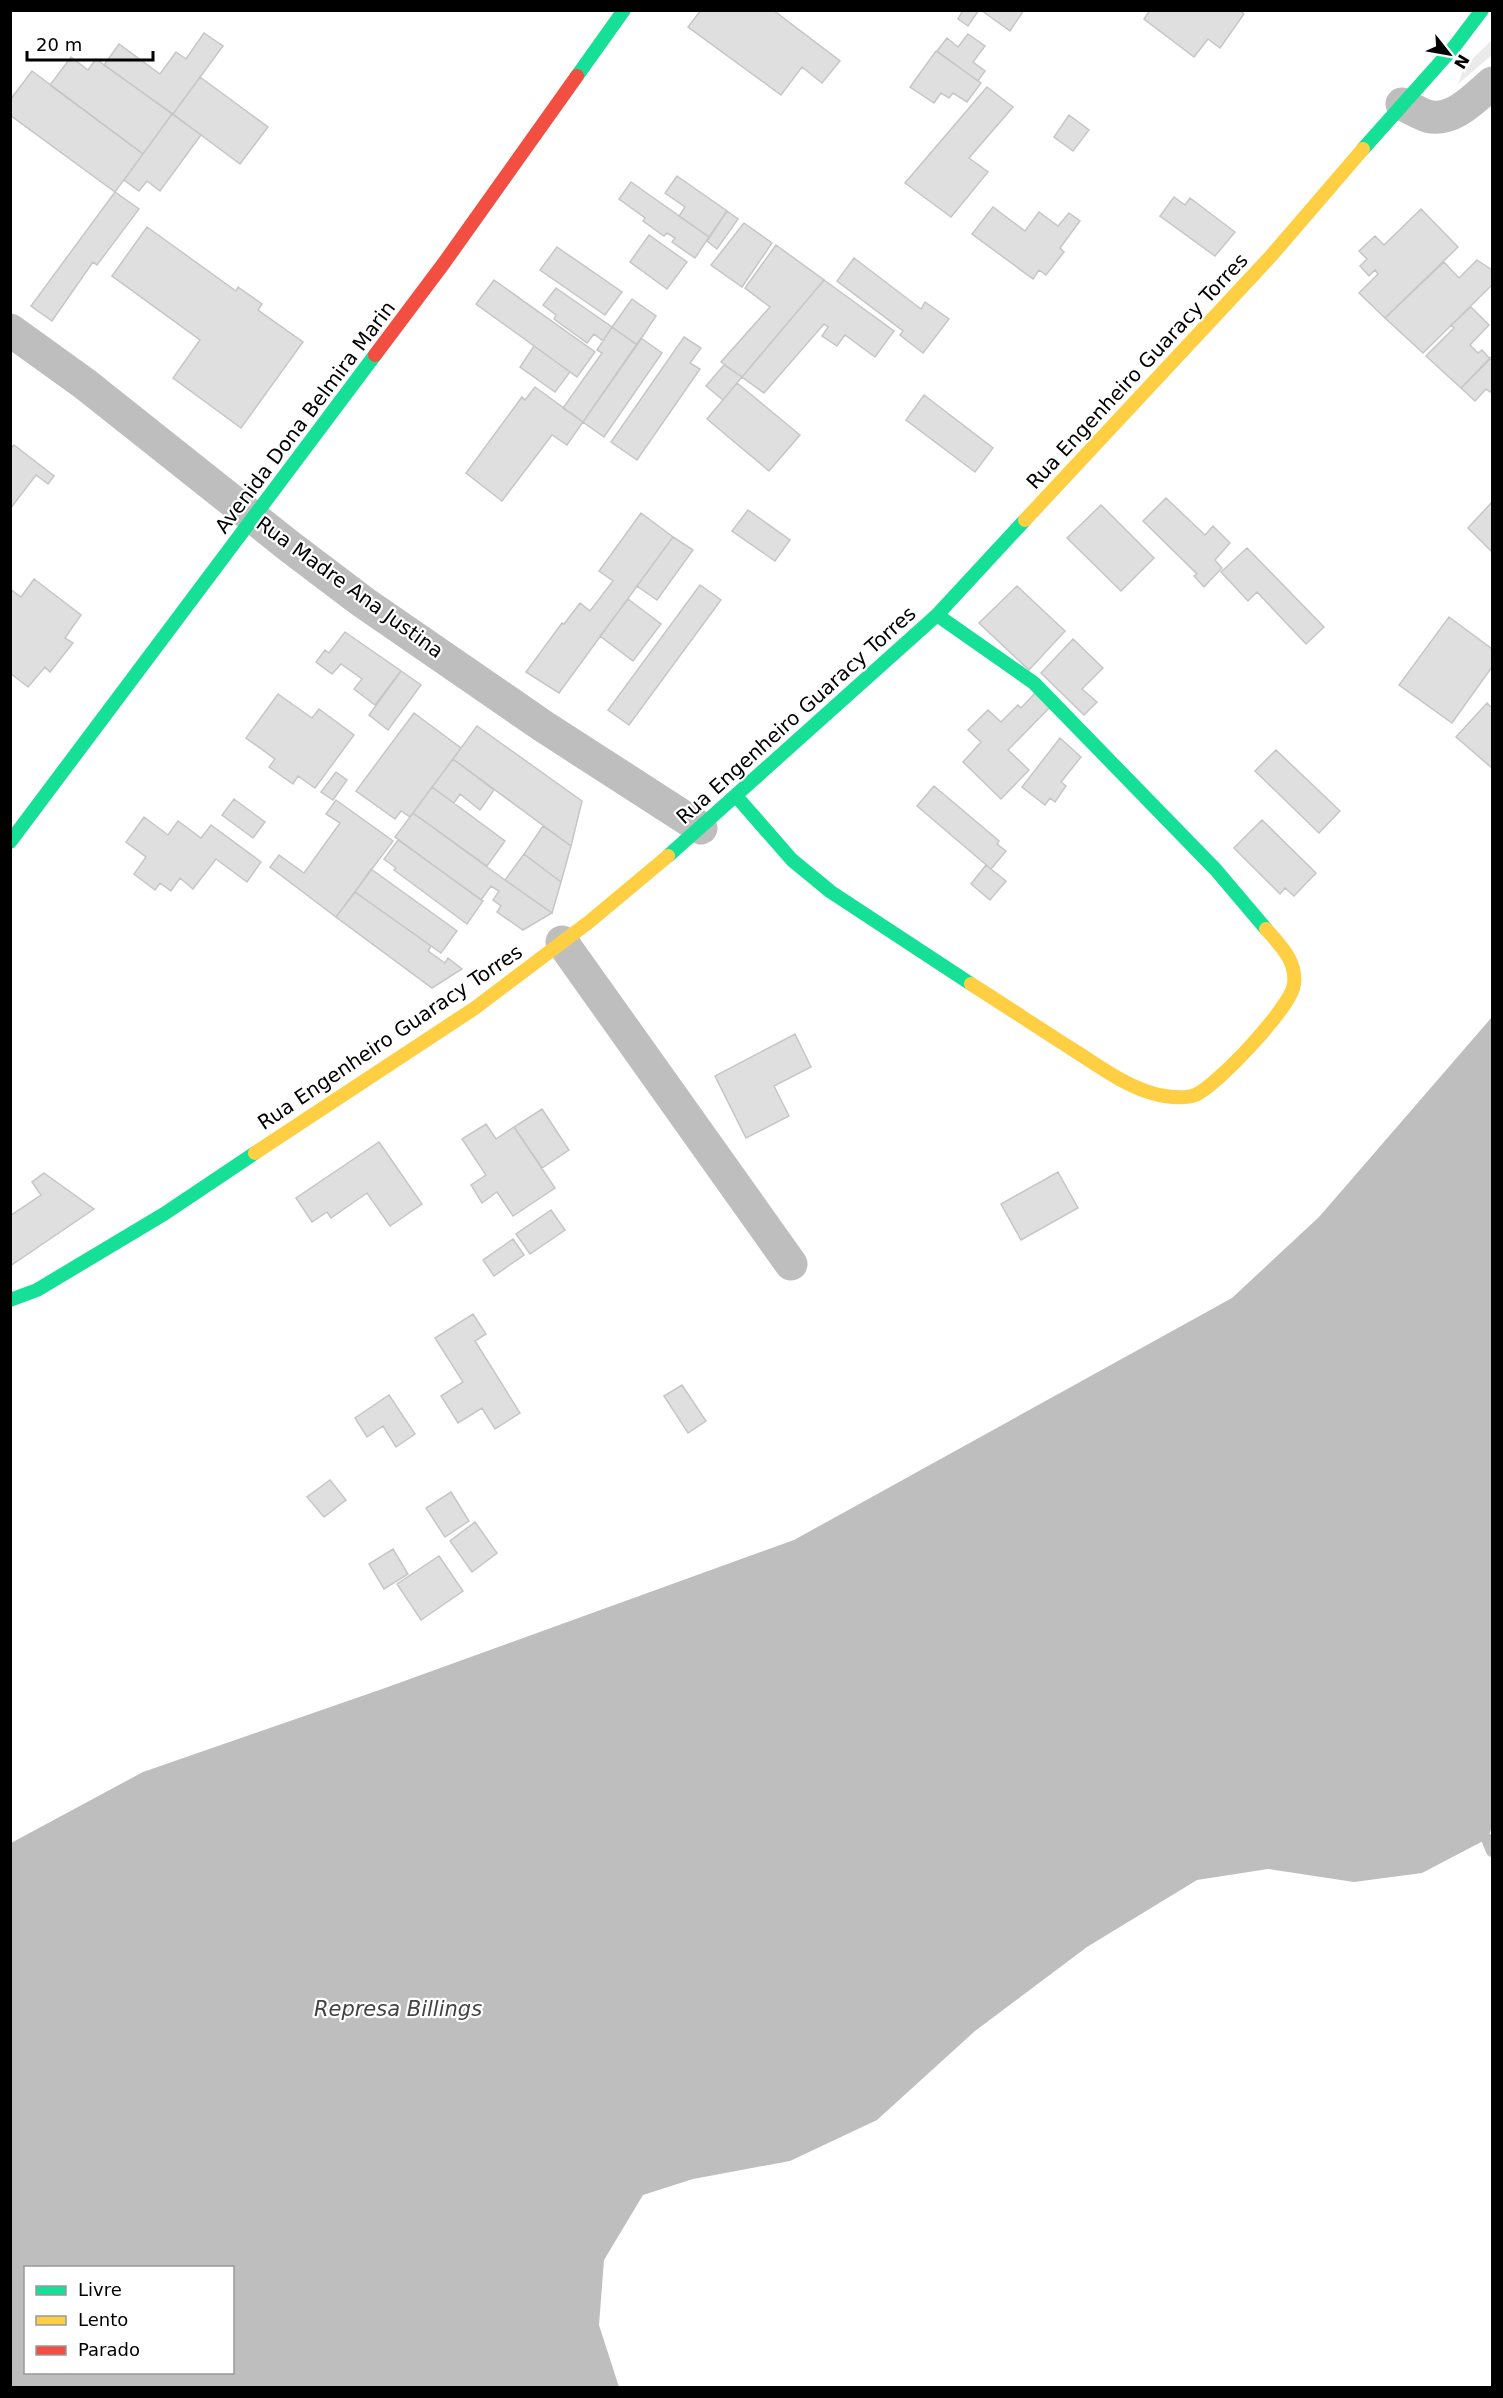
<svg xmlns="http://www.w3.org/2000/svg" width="1503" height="2398" font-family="'DejaVu Sans',sans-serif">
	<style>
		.green { fill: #ebebeb }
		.water { fill: #bebebe; fill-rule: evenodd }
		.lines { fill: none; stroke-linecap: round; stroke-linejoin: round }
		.stream { stroke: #bebebe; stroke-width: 12 }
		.building { fill: #dfdfdf; stroke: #c6c6c6; stroke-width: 1.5 }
		.street { stroke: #bebebe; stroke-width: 33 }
		.fast { stroke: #16e098; stroke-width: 14 }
		.slow { stroke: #ffcf43; stroke-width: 14 }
		.jam { stroke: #f24e42; stroke-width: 14 }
		.labels { text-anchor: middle; stroke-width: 4.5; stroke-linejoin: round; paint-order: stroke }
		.street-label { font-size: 20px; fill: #000; stroke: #fff }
		.water-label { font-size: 21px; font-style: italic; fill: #434343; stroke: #fff }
	</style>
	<rect width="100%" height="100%" fill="#fff"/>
	<path class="green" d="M1492,40V55L1458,84L1464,67Z"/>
	<path class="water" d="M1492,1017V1828L1487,1839L1422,1873L1354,1882L1268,1869L1197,1880L1087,1947L975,2031L877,2120L790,2161L693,2179L643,2195L604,2260L599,2325L619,2387H11V1843L143,1772L385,1688L794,1540L1232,1298L1319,1217ZM26,2268H232V2372H26Z"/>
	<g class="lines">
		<path class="stream" d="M1487,1839L1492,1851"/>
	</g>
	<path class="building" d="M701,10H773L840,61L822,83L802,67L781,95L688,27Z
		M963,10H979L968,26L958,19Z
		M981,10H1024L1010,31Z
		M1150,10H1239L1244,14L1220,48L1208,39L1194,57L1144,19Z
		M204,33L223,46L173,114L104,65L119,44L160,74L176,52L186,59Z
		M968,34L985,46L973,62L985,71L978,81L937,51L947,38L958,47Z
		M936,51L981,83L967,102L953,93L949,98L941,93L934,103L910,87Z
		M71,57L88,70L96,59L172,114L143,154L50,85Z
		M32,71L143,154L115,192L10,115V100Z
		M200,77L268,127L240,164L173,114Z
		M987,87L1013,107L969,158L988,172L951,217L905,183Z
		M172,114L201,135L160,191L147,181L139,191L124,180Z
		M1069,115L1089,130L1073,151L1054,137Z
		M677,176L727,211L709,237L679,216L685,207L665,193Z
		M631,182L709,237L695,258L672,242L675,238L667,233L664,236L643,221L645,218L619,199Z
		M115,192L139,209L97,265L93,262L52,321L31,306Z
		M1174,197L1185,205L1190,198L1235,232L1215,256L1160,216Z
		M993,207L1025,231L1039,212L1058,226L1069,213L1080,221L1060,248L1064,252L1046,275L1039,270L1033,279L972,234Z
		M1421,209L1458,247L1385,318L1359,293L1378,274L1375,270L1369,276L1360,266L1367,259L1359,251L1375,236L1384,245Z
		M727,211L738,219L717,249L707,241Z
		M744,223L772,243L742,287L711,265Z
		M147,227L236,291L238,287L262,304L258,310L303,342L241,428L173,378L200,340L112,276Z
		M649,235L687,262L667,289L630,262Z
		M776,245L824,280L742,377L721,362L770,307L745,288Z
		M557,247L622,292L605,315L540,270Z
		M854,258L921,309L925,302L949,319L923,353L900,335L903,331L837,281Z
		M1477,260L1492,270V285L1423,353L1385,318L1444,262L1459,278Z
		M494,280L595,352L577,377L476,304Z
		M824,280L894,331L875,357L845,335L837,346L822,336L828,327L824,324L764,393L742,377Z
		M556,288L612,327L603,341L594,334L587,343L554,319L556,315L543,305Z
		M632,299L656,316L637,345L612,327Z
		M1471,307L1489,325L1470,345L1478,353L1482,350L1490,359L1461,388L1426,356L1454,328L1451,325Z
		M612,327L637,345L583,422L563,408L602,353L597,350Z
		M684,337L701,348L690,363L700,369L637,460L611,442Z
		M641,338L662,353L604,437L583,422Z
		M534,346L570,372L555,392L520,367Z
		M1492,356V390L1490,392L1486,389L1475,401L1461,388Z
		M724,365L742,377L723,400L706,386Z
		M737,383L800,435L769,471L707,419Z
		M535,387L583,422L567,445L552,435L502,501L466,473L522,397L525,400Z
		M924,395L993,448L975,472L906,420Z
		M14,445L54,476L48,484L36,475L10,509V449Z
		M1166,498L1205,535L1213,526L1230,543L1215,560L1222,568L1204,587L1194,576L1197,574L1143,521Z
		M1492,502V552L1468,528Z
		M1101,505L1154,558L1121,591L1067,538Z
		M748,510L790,540L775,561L732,531Z
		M641,513L673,537L559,693L526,672L562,623L564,624L580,603L590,611L613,581L599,571Z
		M673,537L693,550L657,600L637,586Z
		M1247,548L1324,627L1306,644L1257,592L1248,601L1221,572Z
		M34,579L81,615L65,638L73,643L50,672L45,667L28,687L10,673V589L21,597Z
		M700,585L721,600L629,725L608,710Z
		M1017,586L1065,631L1029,670L979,623Z
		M628,599L661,624L633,661L600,636Z
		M1449,617L1492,649V667L1452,723L1399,685Z
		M345,632L401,671L375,705L354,689L362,679L341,664L332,674L316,662L325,650L329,653Z
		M1073,639L1103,668L1082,689L1097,702L1084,715L1041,673Z
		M401,671L421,685L388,730L369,715Z
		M1036,692L1051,706L1008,750L1029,770L1001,799L963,762L981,742L968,730L988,710L1001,722L1018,705L1021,708Z
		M278,694L312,718L319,709L354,735L315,788L298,776L293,784L269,767L275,759L246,738Z
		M1487,703L1492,708V768L1456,737Z
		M414,713L461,748L410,817L401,811L395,819L356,791Z
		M477,726L582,801L571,846L453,759Z
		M1060,738L1081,757L1061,782L1066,786L1055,802L1050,798L1045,805L1022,787Z
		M1276,750L1340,811L1319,833L1255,771Z
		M453,759L494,790L480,810L460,794L454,803L432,787Z
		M336,772L347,780L333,800L321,792Z
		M934,786L999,841L997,844L1006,851L991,869L917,806Z
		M432,787L505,841L487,866L413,813Z
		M234,799L265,822L253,838L222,815Z
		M336,800L393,841L336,917L270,867L279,855L304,873L340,823L326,814Z
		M413,813L505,880L552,913L523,930L497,912L501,906L493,900L499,891L491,886L481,900L395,837Z
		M144,817L168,835L178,821L201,838L211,825L261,862L247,882L216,859L193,889L180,878L171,891L160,883L155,890L134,874L146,857L126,842Z
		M1262,820L1316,873L1294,896L1285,888L1280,894L1234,848Z
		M543,826L571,846L561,882L524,854Z
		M398,840L483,901L467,924L394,870L396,868L384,859Z
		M524,854L561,882L552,913L505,880Z
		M986,865L1006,881L990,900L971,884Z
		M371,869L457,931L441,953L355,892Z
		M355,892L431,946L428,951L445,963L448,958L462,969L432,988L336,917Z
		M795,1034L811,1067L774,1086L789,1116L746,1138L715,1076Z
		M542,1109L569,1150L542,1168L514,1127Z
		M486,1124L496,1139L514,1127L555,1188L513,1216L497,1192L482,1203L471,1185L486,1175L462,1139Z
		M379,1142L422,1204L390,1226L367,1193L331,1218L327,1212L312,1222L296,1198Z
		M1058,1172L1078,1208L1021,1240L1001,1204Z
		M44,1173L94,1209L10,1266V1216L41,1195L32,1182Z
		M551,1210L565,1230L530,1254L516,1234Z
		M513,1239L524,1255L494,1276L483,1260Z
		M473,1314L486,1334L475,1341L520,1413L495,1429L482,1408L458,1423L441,1396L463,1382L435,1338Z
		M682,1385L706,1421L688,1433L664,1396Z
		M389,1395L415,1434L396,1447L383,1426L367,1437L355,1418Z
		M330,1480L346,1500L324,1517L307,1497Z
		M451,1492L469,1521L445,1537L426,1508Z
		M475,1522L497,1553L472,1572L450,1541Z
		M393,1549L408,1574L384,1589L369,1564Z
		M439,1556L463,1591L421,1620L397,1584Z"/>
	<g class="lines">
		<path class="street" d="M1402,104C1410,108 1419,113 1427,116C1452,123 1475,98 1492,83
			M10,330L85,384L289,546L363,602L543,726L701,828
			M562,942L791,1264"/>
		<path class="fast" d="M577,76L624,10
			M1363,149L1454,47L1482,10
			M937,615L1034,683L1216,870L1266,929
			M736,796L792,860L831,892L971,984
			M10,842L375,355
			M668,856L937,615L1025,520
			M10,1300L37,1290L164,1214L255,1153"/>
		<path class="slow" d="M1025,520L1271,256L1363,149
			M971,984C1006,1006 1040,1029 1075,1051C1102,1068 1128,1088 1159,1095C1170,1097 1185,1099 1195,1095C1217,1086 1292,1006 1294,984C1297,961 1280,945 1266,929
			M255,1153L475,1008L589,922L668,856"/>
		<path class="jam" d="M375,355L444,263L577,76"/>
	</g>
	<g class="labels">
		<g class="street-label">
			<text transform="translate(1137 371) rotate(-47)" y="7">Rua Engenheiro Guaracy Torres</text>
			<text transform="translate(305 417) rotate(-53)" y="7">Avenida Dona Belmira Marin</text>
			<text transform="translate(350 587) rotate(36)" y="7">Rua Madre Ana Justina</text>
			<text transform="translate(796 715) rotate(-42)" y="7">Rua Engenheiro Guaracy Torres</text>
			<text transform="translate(390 1037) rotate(-34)" y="7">Rua Engenheiro Guaracy Torres</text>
		</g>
		<g class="water-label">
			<text x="398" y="2016">Represa Billings</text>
		</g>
	</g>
	<rect width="1503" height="2398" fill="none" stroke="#000000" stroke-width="24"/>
	<rect x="24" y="2266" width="210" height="108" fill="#ffffff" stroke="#999999" stroke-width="1.5"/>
	<rect x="36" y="2286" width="30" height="9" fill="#16e098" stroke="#999999" stroke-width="1.5"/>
	<text x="78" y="2296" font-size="18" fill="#000000">Livre</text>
	<rect x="36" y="2316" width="30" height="9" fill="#ffcf43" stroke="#999999" stroke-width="1.5"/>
	<text x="78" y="2326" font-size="18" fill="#000000">Lento</text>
	<rect x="36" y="2346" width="30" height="9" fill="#f24e42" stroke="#999999" stroke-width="1.5"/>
	<text x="78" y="2356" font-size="18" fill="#000000">Parado</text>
	<g transform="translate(1449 54) rotate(121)" stroke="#ffffff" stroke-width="4.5" paint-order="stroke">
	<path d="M0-4.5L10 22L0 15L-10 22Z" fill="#000000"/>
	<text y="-9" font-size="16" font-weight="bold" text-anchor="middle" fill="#000000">N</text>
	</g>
	<path d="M27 51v9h126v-9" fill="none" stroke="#000000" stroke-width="3"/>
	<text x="36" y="51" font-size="18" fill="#000000" stroke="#ffffff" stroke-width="4.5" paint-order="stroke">20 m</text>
</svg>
